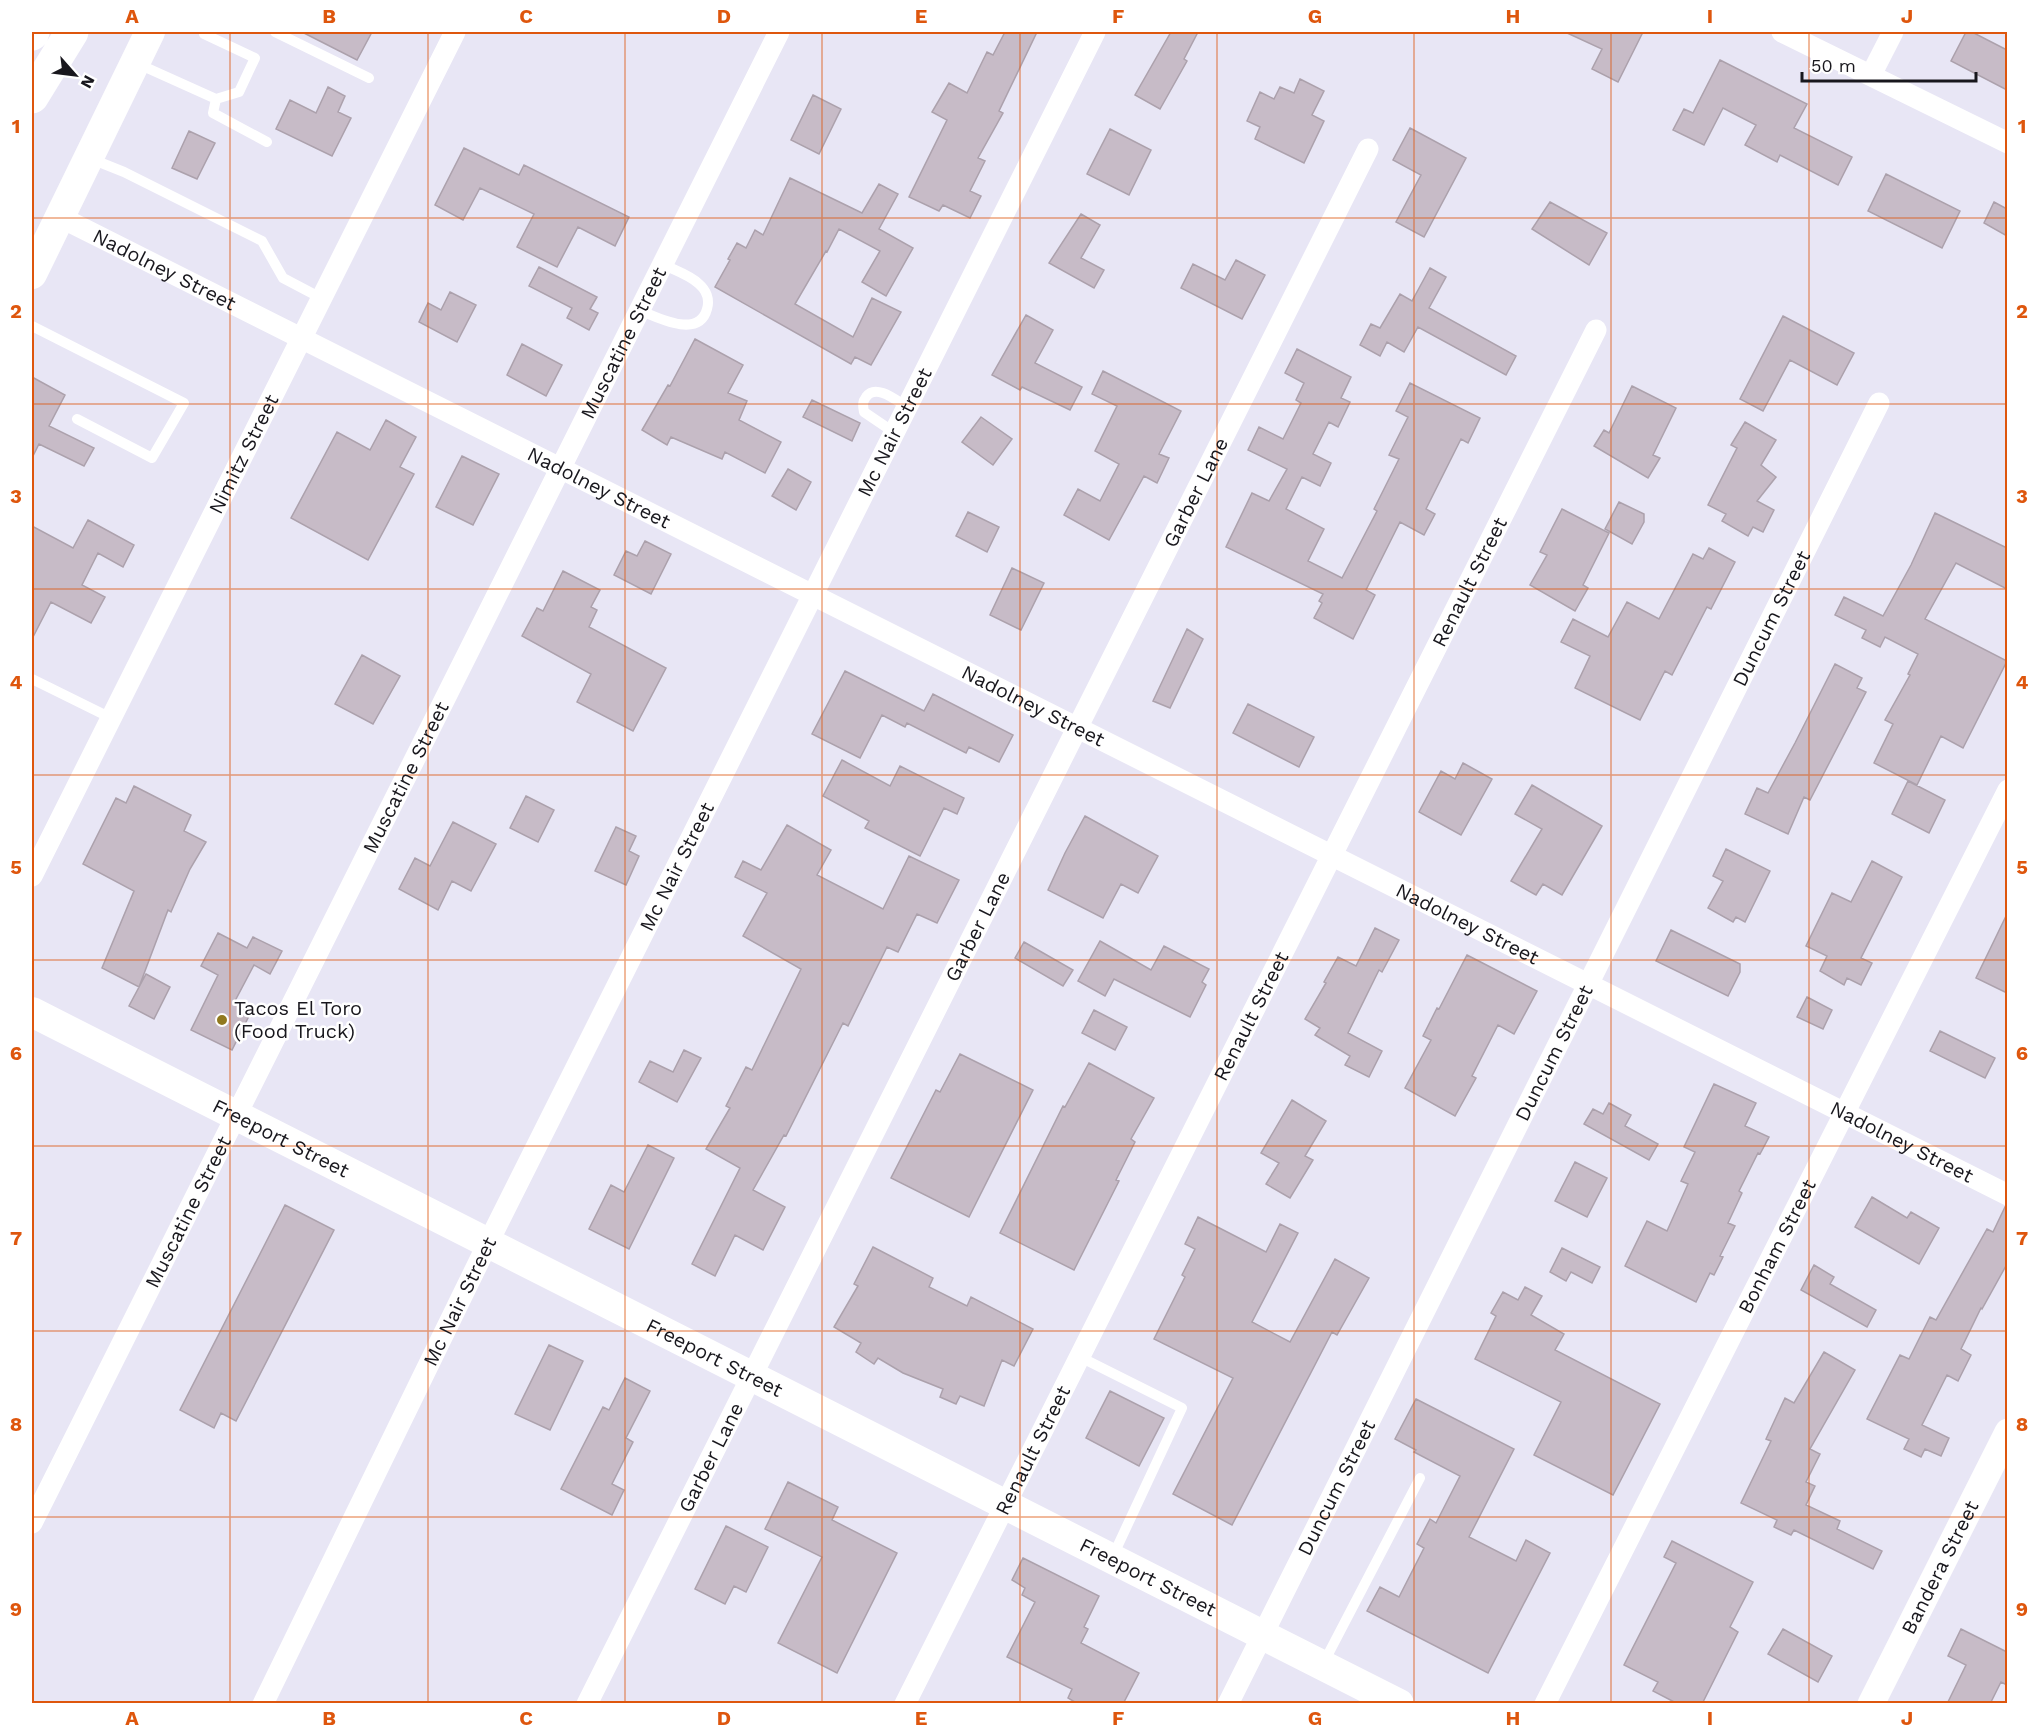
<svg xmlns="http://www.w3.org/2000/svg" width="2039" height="1735" font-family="'Work Sans',sans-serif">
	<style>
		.building { fill: #c7bbc7; stroke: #aca1ac; stroke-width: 1.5 }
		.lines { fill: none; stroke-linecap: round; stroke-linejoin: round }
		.service { stroke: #fff; stroke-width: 10 }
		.minor { stroke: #fff; stroke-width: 21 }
		.tertiary { stroke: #fff; stroke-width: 27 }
		.secondary { stroke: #fff; stroke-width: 30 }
		.motorway { stroke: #fff; stroke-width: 33 }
		.grid { fill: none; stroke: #de560d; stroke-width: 1.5; stroke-opacity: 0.55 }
		.poi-dot { fill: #91791f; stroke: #fff; stroke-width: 2 }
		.labels { text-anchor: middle; stroke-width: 5; stroke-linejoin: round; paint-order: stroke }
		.street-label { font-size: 20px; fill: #18171d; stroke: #fff }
		.poi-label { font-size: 20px; fill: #18171d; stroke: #fff; text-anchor: start }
		.neatline { fill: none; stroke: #de560d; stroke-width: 2 }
		.grid-label { font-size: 20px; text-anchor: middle; font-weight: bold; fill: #de560d }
	</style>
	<rect width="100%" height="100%" fill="#e8e6f5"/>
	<path class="building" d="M302,32H372L357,60Z
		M1005,32H1037L999,111L1003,113L978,158L985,161L970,191L981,196L970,218L943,205L939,211L909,197L947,120L932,112L949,83L967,93L987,52L993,55Z
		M1171,32H1198L1184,59L1187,61L1160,109L1135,95Z
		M1565,32H1643L1618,82L1592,69L1602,49Z
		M1966,32H1972L2007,50V90L1951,61Z
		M1720,60L1807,104L1794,128L1852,157L1838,185L1780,155L1777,162L1745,145L1756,125L1723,108L1704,145L1673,130L1684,109L1693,113Z
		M1300,79L1324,91L1312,115L1324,121L1304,163L1255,139L1260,127L1247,121L1260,92L1274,99L1280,87L1294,93Z
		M328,87L345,96L338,112L351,118L332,156L276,129L290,100L316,113Z
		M813,95L841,109L819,154L791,140Z
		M1410,128L1466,158L1424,237L1396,222L1421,175L1393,160Z
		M1110,129L1151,150L1129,195L1087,174Z
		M189,131L215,143L197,179L172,168Z
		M464,148L519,175L524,165L629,217L615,246L578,227L557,267L517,247L534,214L480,188L463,220L435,205Z
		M1886,174L1960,211L1942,248L1868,211Z
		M790,178L862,213L879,184L898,194L879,229L913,248L886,296L862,282L880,251L839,229L827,252L826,251L795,304L853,337L872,298L901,312L871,365L855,357L851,364L715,287L730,260L728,259L737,243L746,248L755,230L763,235Z
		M1550,202L1607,233L1589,265L1532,229Z
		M1994,202L2007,209V236L1984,223Z
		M1081,214L1100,225L1081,258L1104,270L1094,288L1049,263Z
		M1236,260L1265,275L1242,319L1181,288L1193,264L1225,280Z
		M539,267L597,297L590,309L598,313L589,330L567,318L572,308L529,286Z
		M1430,268L1446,277L1429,308L1516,356L1506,375L1418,327L1404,352L1387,342L1380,356L1360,345L1371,324L1380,328L1400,294L1412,301Z
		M450,292L476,305L457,342L419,322L428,303L441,310Z
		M1026,315L1053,330L1035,363L1082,387L1070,410L1022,387L1020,390L992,375Z
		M1783,316L1854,353L1837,385L1790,360L1763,411L1740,399Z
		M695,339L743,365L728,393L747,401L739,420L781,442L765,473L725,452L722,459L671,437L667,445L642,430L668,385L670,386Z
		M522,344L562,365L546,396L507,375Z
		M1297,349L1351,377L1341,398L1350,402L1338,427L1329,422L1313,454L1331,463L1320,486L1302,477L1286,509L1324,529L1308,561L1342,578L1377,511L1374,509L1399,459L1389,455L1408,417L1396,411L1410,383L1480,418L1468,443L1461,439L1426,509L1435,514L1424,535L1400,522L1366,590L1375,595L1353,639L1314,618L1322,603L1319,601L1323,594L1226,547L1252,493L1269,501L1287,469L1248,450L1259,427L1283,439L1301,403L1296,400L1304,383L1285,373Z
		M1103,371L1181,411L1159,454L1169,458L1157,483L1144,476L1109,540L1064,515L1078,489L1100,501L1119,464L1095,451L1117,406L1092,394Z
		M32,377L65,395L49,426L94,448L84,466L39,444L32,458Z
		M1632,386L1676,408L1653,455L1660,458L1648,478L1594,446L1604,430L1609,433Z
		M812,400L860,423L852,441L803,417Z
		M981,417L1012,439L993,465L962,442Z
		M386,420L416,437L400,467L414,474L368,560L291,518L337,432L370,450Z
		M1745,422L1776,440L1761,465L1776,477L1757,501L1774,510L1763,532L1753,527L1748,536L1722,521L1726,514L1708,505L1737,448L1731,445Z
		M462,456L499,474L473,525L436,507Z
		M788,469L811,482L796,510L772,496Z
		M1619,502L1644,514V522L1632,544L1605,529Z
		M1562,509L1609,533L1583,585L1588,588L1575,611L1530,585L1547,555L1540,552Z
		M968,512L999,527L987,552L956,536Z
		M1935,513L2007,548V589L1956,563L1925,619L2007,661L1963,748L1941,736L1917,785L1874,763L1893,724L1885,720L1910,675L1908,674L1918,654L1885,637L1880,647L1862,638L1866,630L1835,615L1844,597L1883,616L1911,565Z
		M88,520L134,545L123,567L98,553L82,585L105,597L91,623L51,602L32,639V526L73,548Z
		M645,541L671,554L651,594L614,575L626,551L637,556Z
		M1709,548L1735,562L1711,609L1707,607L1672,675L1665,671L1640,720L1575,688L1590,656L1561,642L1573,619L1608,637L1627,602L1659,619L1693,554L1703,559Z
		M1012,568L1044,583L1021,630L990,615Z
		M563,571L600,590L591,607L597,610L589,627L666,668L633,731L577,702L591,674L522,636L537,608L543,611Z
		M1187,629L1203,639L1170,708L1153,701Z
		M362,655L400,676L373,724L335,704Z
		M1835,664L1862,678L1857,688L1866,692L1810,800L1804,797L1788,834L1745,814L1757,788L1768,793L1795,743Z
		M845,671L924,711L933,694L1013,735L999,762L969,747L966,753L907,723L905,727L882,715L860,758L812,734Z
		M1248,704L1314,737L1299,767L1233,733Z
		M842,760L890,786L900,766L964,798L957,814L944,808L920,856L865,828L869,821L823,796Z
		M1463,763L1492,779L1461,835L1419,812L1441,771L1455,779Z
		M1908,781L1945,800L1929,833L1892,814Z
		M1532,785L1602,826L1562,895L1543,884L1536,895L1511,881L1542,829L1515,814Z
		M134,786L191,815L184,831L206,842L190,869L171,912L168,910L139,987L102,968L134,891L83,864L116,798L126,803Z
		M526,796L554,810L538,842L510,828Z
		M1085,816L1158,856L1138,893L1121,884L1103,918L1048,890L1065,853Z
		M453,822L496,844L471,891L452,881L438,910L399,889L415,858L430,866Z
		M787,825L831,850L817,875L883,909L909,856L959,880L937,923L917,914L898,952L887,947L848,1026L843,1023L786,1136L784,1135L753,1190L785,1207L763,1250L735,1235L715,1276L692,1264L740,1168L706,1149L730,1108L726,1106L746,1067L752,1070L801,969L743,936L767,893L735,877L743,861L761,870Z
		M616,827L636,836L629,851L639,856L626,885L595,871Z
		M1726,849L1770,871L1745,922L1736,917L1733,922L1708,908L1723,881L1713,876Z
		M1872,861L1902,877L1861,958L1872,963L1861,985L1847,978L1844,985L1820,971L1827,956L1806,946L1832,893L1851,902Z
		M2007,914V993L1976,978Z
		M1375,928L1399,940L1382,972L1379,970L1348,1033L1382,1051L1369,1077L1345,1065L1350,1056L1315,1035L1320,1028L1305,1019L1326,983L1324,982L1338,957L1356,966Z
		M1671,930L1740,964V972L1728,996L1656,961Z
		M218,933L247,948L253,937L282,951L270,974L254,965L235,1001L252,1010L232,1050L191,1030L218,975L201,966Z
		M1100,941L1151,970L1164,946L1209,969L1202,982L1206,985L1190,1017L1114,979L1105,996L1078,981Z
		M1024,942L1073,970L1063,986L1015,958Z
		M1467,955L1537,991L1514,1034L1498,1025L1472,1076L1476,1078L1455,1116L1405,1088L1431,1040L1423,1036L1437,1008L1439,1009Z
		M146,974L170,987L154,1019L129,1006Z
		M1807,997L1832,1010L1823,1029L1797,1017Z
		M1094,1010L1127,1027L1115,1050L1082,1033Z
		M1940,1031L1995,1058L1985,1078L1930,1051Z
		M684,1050L701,1058L677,1102L639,1082L650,1061L673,1072Z
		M960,1054L1033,1090L969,1217L891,1178L936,1090L940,1092Z
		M1089,1063L1154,1098L1131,1139L1135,1142L1116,1180L1119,1181L1074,1270L1000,1233L1063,1106L1065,1107Z
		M1714,1084L1756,1103L1745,1126L1769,1137L1760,1154L1758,1153L1739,1191L1742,1193L1728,1223L1735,1226L1720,1256L1723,1257L1714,1275L1710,1273L1696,1302L1625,1266L1647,1221L1667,1231L1688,1184L1681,1181L1695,1152L1684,1147Z
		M1292,1100L1326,1121L1305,1156L1313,1160L1290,1198L1266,1184L1279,1163L1261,1153Z
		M1609,1103L1631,1115L1625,1126L1658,1144L1649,1160L1584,1124L1593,1109L1603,1114Z
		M648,1145L674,1158L629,1249L589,1229L611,1185L624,1192Z
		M1575,1162L1607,1178L1587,1217L1555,1201Z
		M1872,1197L1907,1218L1911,1212L1939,1228L1919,1264L1855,1227Z
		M285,1205L334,1230L236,1421L221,1413L214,1428L180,1410Z
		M2005,1207L2007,1208V1264L1982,1309L1981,1308L1961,1349L1971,1355L1958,1381L1947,1375L1922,1425L1949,1438L1941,1456L1925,1449L1921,1457L1904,1449L1909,1439L1867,1419L1900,1355L1909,1359L1930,1317L1936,1320L1987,1229L1993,1232Z
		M1198,1217L1266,1252L1280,1224L1298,1233L1252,1322L1290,1342L1335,1259L1369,1278L1337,1335L1332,1332L1232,1525L1173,1494L1233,1378L1154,1339L1185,1277L1182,1275L1195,1249L1185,1244Z
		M873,1247L933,1278L929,1287L967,1306L971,1297L1033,1329L1014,1366L1002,1360L984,1406L960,1396L956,1404L940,1397L943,1389L903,1373L878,1358L874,1364L856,1352L861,1343L834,1327L858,1286L854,1284Z
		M1562,1248L1600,1267L1592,1283L1571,1272L1566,1281L1550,1272Z
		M1814,1265L1834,1277L1830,1284L1876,1310L1867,1327L1801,1290Z
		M1525,1287L1542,1296L1531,1315L1564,1334L1555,1350L1660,1404L1613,1495L1534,1455L1561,1402L1475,1359L1496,1316L1491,1313L1503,1292L1518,1300Z
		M549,1345L583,1361L550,1430L515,1414Z
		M1824,1352L1855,1370L1810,1449L1820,1454L1806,1482L1815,1486L1806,1505L1840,1521L1837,1529L1882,1551L1873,1569L1794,1530L1791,1535L1774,1527L1777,1520L1741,1503L1771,1441L1766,1439L1785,1398L1794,1403Z
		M625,1378L650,1391L626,1438L633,1442L612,1484L624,1490L612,1515L561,1489L603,1407L609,1410Z
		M1110,1391L1164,1418L1139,1466L1086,1438Z
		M1416,1399L1514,1449L1469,1537L1516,1561L1526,1540L1550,1553L1488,1673L1367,1611L1380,1587L1399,1597L1424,1548L1417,1544L1430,1519L1436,1523L1460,1476L1414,1452L1416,1450L1395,1439Z
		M788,1482L838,1507L832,1520L897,1553L837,1673L778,1643L822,1557L765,1529Z
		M726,1526L768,1547L746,1592L734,1586L725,1604L695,1589Z
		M1672,1541L1753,1582L1730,1627L1738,1632L1702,1704H1678L1653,1691L1658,1682L1624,1665L1676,1563L1664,1557Z
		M1023,1558L1099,1596L1084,1627L1088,1629L1081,1643L1139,1673L1123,1704H1078L1068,1698L1072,1689L1007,1657L1035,1602L1022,1595L1025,1588L1012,1580Z
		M1783,1629L1832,1656L1818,1682L1768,1654Z
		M1961,1629L2007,1652V1685L2001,1682L1990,1704H1947L1966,1665L1948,1656Z"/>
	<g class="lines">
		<path class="service" d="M275,32L369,78
			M204,34L255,58L239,92L216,99
			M136,63L216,99L213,113L267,142
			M89,158L124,172L262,241L283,278L321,298
			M639,310C658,318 699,339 707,309C710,299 706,290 699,284C690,275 674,270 662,264
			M32,326L184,403L152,458L77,419
			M895,433L864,412C863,406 862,402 866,397C876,383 897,401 907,407
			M32,679L111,718
			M1080,1357L1182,1408L1112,1558
			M1323,1664L1420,1478"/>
		<g class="minor">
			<path d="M1782,32L2008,143"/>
			<path d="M1871,75L1893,32"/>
			<path id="s1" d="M60,217L2008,1195"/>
			<path id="s2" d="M32,876L455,32"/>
			<path id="s3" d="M32,1523L779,32"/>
			<path id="s4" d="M263,1704L488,1243L1095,32"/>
			<path id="s5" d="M587,1704L1368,149"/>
			<path id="s6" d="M905,1704L1596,330"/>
			<path id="s7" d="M1228,1704L1879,403"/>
			<path id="s8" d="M1545,1704L2008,790"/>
		</g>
		<path class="tertiary" id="s9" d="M1871,1704L2008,1432"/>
		<g class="secondary">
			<path d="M32,274L150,32"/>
			<path id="s10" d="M32,1012L1399,1704"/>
		</g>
		<path class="motorway" d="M32,34L33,32
			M32,97L72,32"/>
	</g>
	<path class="grid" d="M230,32V1704M428,32V1704M625,32V1704M822,32V1704M1020,32V1704M1217,32V1704M1414,32V1704M1611,32V1704M1809,32V1704M32,218H2008M32,404H2008M32,589H2008M32,775H2008M32,960H2008M32,1146H2008M32,1331H2008M32,1517H2008"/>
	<circle class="poi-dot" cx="222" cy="1020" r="6"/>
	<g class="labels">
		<g class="street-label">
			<text dy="7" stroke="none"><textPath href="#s1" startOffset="117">Nadolney Street</textPath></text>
			<text dy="7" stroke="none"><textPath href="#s3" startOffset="1320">Muscatine Street</textPath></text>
			<text dy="7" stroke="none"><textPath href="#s4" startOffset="1420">Mc Nair Street</textPath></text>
			<text dy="7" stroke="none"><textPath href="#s2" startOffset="472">Nimitz Street</textPath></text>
			<text dy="7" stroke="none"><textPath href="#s1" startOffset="603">Nadolney Street</textPath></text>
			<text dy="7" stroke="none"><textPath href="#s5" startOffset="1356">Garber Lane</textPath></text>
			<text dy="7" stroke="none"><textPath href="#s6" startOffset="1256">Renault Street</textPath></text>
			<text dy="7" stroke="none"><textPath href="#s7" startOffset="1214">Duncum Street</textPath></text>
			<text dy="7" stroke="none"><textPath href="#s1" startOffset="1089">Nadolney Street</textPath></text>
			<text dy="7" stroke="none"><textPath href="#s3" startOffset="834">Muscatine Street</textPath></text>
			<text dy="7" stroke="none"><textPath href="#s4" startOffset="934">Mc Nair Street</textPath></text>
			<text dy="7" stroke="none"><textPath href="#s1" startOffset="1575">Nadolney Street</textPath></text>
			<text dy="7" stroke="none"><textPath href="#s5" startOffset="870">Garber Lane</textPath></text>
			<text dy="7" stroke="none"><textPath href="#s6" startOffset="770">Renault Street</textPath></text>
			<text dy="7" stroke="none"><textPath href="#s7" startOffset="728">Duncum Street</textPath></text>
			<text dy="7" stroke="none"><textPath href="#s10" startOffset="279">Freeport Street</textPath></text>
			<text dy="7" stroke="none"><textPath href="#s1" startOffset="2061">Nadolney Street</textPath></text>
			<text dy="7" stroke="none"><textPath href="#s3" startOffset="348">Muscatine Street</textPath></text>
			<text dy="7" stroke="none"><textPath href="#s8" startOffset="513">Bonham Street</textPath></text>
			<text dy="7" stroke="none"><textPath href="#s4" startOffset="448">Mc Nair Street</textPath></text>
			<text dy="7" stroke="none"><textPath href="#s10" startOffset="765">Freeport Street</textPath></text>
			<text dy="7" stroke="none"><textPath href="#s6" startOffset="284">Renault Street</textPath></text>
			<text dy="7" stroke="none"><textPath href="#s5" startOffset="276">Garber Lane</textPath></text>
			<text dy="7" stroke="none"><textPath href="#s7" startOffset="242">Duncum Street</textPath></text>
			<text dy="7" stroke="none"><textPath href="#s9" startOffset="153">Bandera Street</textPath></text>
			<text dy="7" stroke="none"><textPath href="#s10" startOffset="1251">Freeport Street</textPath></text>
		</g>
		<g class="poi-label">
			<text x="234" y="1015">Tacos El Toro<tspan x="234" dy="23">(Food Truck)</tspan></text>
		</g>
	</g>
	<rect width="2039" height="1735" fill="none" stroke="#ffffff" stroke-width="66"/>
	<g transform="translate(75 75) rotate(118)" stroke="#ffffff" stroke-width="4.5" paint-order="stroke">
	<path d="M0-4.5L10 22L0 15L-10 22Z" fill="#18171d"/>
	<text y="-9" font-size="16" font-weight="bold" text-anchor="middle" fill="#18171d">N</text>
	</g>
	<path d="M1802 72v9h174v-9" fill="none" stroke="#18171d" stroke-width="3"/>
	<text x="1811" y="72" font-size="18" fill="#18171d" stroke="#ffffff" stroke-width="4.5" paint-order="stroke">50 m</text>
	<rect x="33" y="33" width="1973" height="1669" class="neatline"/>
	<g class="grid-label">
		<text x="132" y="23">A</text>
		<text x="329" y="23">B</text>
		<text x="526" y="23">C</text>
		<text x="724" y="23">D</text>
		<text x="921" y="23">E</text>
		<text x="1118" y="23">F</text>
		<text x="1315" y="23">G</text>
		<text x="1513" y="23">H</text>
		<text x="1710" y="23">I</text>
		<text x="1907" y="23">J</text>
		<text x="16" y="133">1</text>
		<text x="2022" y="133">1</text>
		<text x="16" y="318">2</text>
		<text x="2022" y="318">2</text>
		<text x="16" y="503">3</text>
		<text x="2022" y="503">3</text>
		<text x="16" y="689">4</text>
		<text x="2022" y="689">4</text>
		<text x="16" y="874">5</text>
		<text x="2022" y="874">5</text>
		<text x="16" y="1060">6</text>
		<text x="2022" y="1060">6</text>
		<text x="16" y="1245">7</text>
		<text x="2022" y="1245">7</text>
		<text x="16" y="1431">8</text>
		<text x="2022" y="1431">8</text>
		<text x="16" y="1616">9</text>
		<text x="2022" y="1616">9</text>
		<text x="132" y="1725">A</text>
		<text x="329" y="1725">B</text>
		<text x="526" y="1725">C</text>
		<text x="724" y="1725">D</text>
		<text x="921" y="1725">E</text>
		<text x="1118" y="1725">F</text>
		<text x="1315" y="1725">G</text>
		<text x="1513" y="1725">H</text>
		<text x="1710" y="1725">I</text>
		<text x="1907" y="1725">J</text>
	</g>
</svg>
